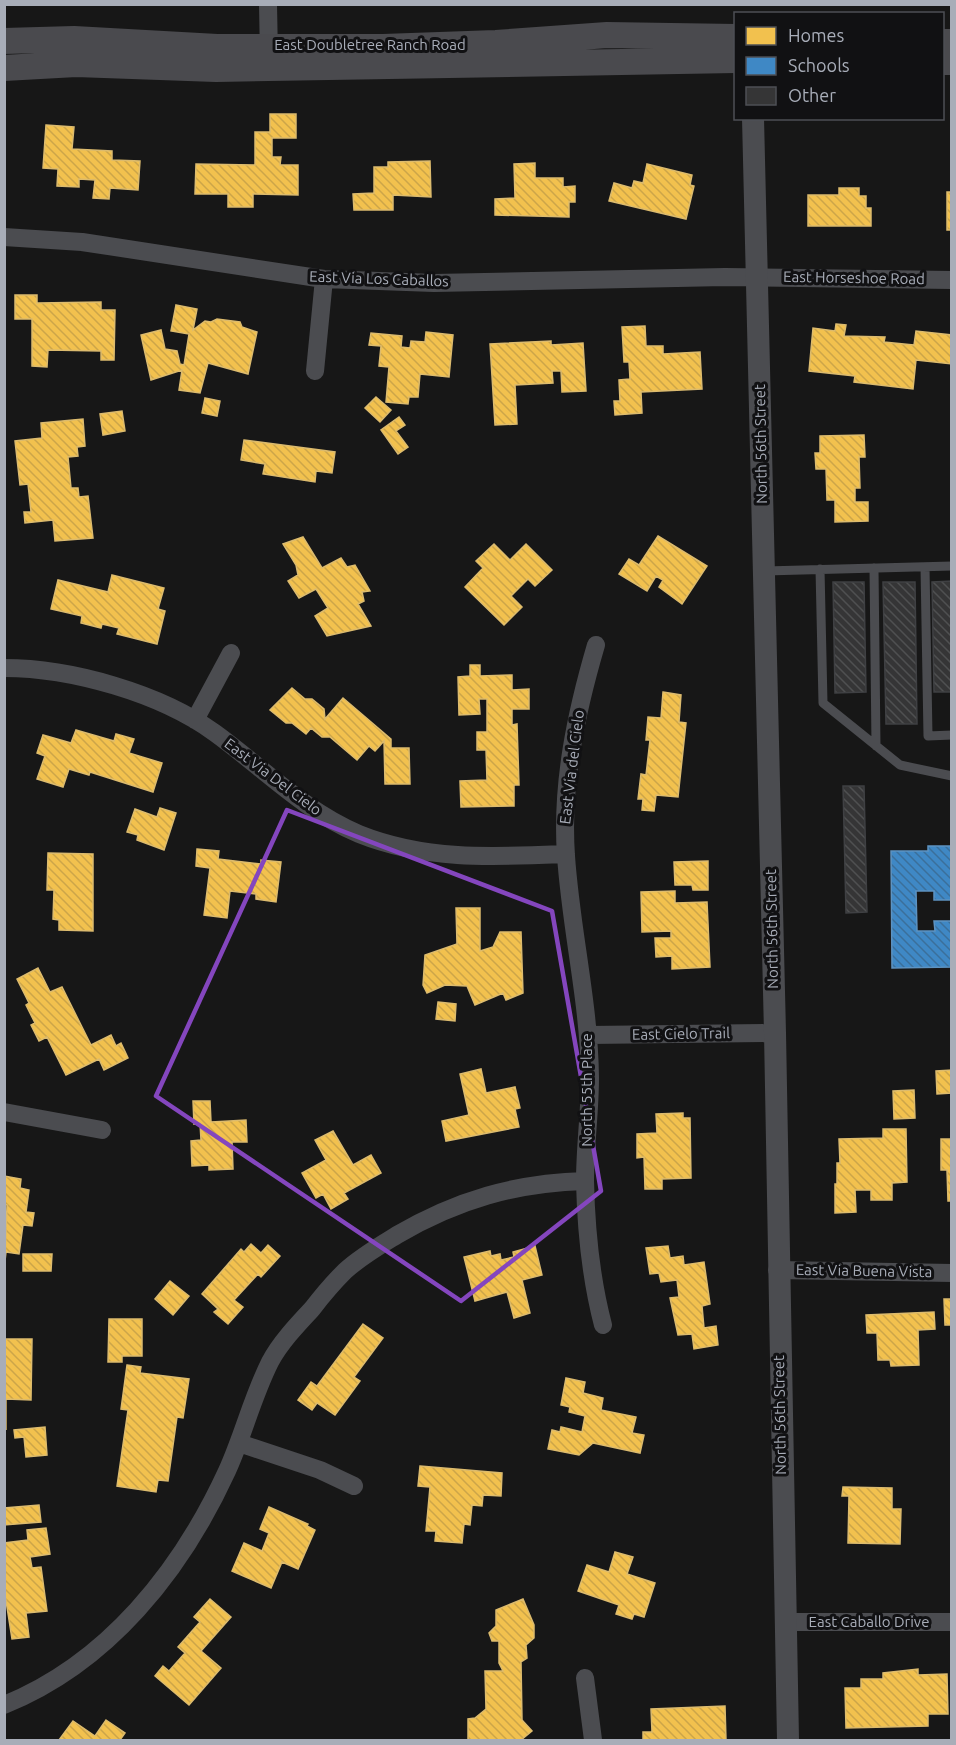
<svg xmlns="http://www.w3.org/2000/svg" width="956" height="1745" font-family="Ubuntu,sans-serif">
	<style>
		.homes { fill: url(#homes-back-hatch); stroke: #dcbb6e; stroke-width: 1.5 }
		.schools { fill: url(#schools-back-hatch); stroke: #5e93c1; stroke-width: 1.5 }
		.building { fill: url(#building-back-hatch); stroke: #3f4043; stroke-width: 1.5 }
		.lines { fill: none; stroke-linecap: round; stroke-linejoin: round }
		.service { stroke: #4b4c50; stroke-width: 9 }
		.minor { stroke: #4b4c50; stroke-width: 18 }
		.tertiary { stroke: #4b4c50; stroke-width: 22 }
		.secondary { stroke: #4a4a4e; stroke-width: 26 }
		.marked { fill: none; stroke: #8446be; stroke-width: 4.5; stroke-linejoin: round }
		.labels { text-anchor: middle; stroke-width: 6; stroke-linejoin: round; paint-order: stroke }
		.street-label { font-size: 15px; fill: #a8adb8; stroke: #111113 }
	</style>
	<defs>
		<pattern id="homes-back-hatch" width="6" height="6" patternUnits="userSpaceOnUse" patternTransform="scale(1.5)"><rect width="6" height="6" fill="#f2c14e"/><path d="M-1 5l2 2M0 0l6 6M5-1l2 2" fill="none" stroke="#cca549"/></pattern>
		<pattern id="schools-back-hatch" width="6" height="6" patternUnits="userSpaceOnUse" patternTransform="scale(1.5)"><rect width="6" height="6" fill="#3f88c5"/><path d="M-1 5l2 2M0 0l6 6M5-1l2 2" fill="none" stroke="#3b6f9a"/></pattern>
		<pattern id="building-back-hatch" width="6" height="6" patternUnits="userSpaceOnUse" patternTransform="scale(1.5)"><rect width="6" height="6" fill="#353536"/><path d="M-1 5l2 2M0 0l6 6M5-1l2 2" fill="none" stroke="#4f5051"/></pattern>
	</defs>
	<rect width="100%" height="100%" fill="#171717"/>
	<path class="homes" d="M270,114H296V138H272V157H281L280,165H298V195L253,194V207H228V194H195L196,164L255,165V132H270Z
		M46,125L74,127L72,149L112,151V160L140,161L138,190L110,188L109,199L93,198L95,180L79,179V187L57,186L58,169L43,168Z
		M430,161L431,197L393,195V210H354L353,194L374,193V167H388V162Z
		M535,163V178H563V187L575,186V202H569V217L495,215V199L515,198L514,164Z
		M647,164L692,175L690,185L694,186L686,219L609,201L614,183L632,188L634,181L643,183Z
		M839,188H859V196H866V208H871V226H808V195H839Z
		M947,192H952V230H947Z
		M15,295H37V303L101,302V310H115L114,360H101V351L48,350L47,367L32,366V319H15Z
		M176,305L197,309L193,330L205,321L211,322L217,319L240,322L242,327L257,332L248,374L208,363L200,393L179,390L182,370L151,380L141,335L161,330L165,349L177,351L180,364L184,365L189,334L171,331Z
		M836,324L846,325L844,336L885,337L884,342L914,345L916,331L952,335V364L916,360L913,389L854,382L855,376L809,371L813,328L835,331Z
		M645,326L646,346H663V354L700,352L702,389L641,392L642,413L615,415L614,401H620L619,380L630,379L629,362H624L622,327Z
		M426,332L453,335L449,377L420,374L418,397H409L408,404L386,402L389,367L379,366L381,346L369,345L371,333L402,336L401,347L410,348L411,341L425,342Z
		M551,341V345L583,343L586,391L562,392L561,371H552L553,383L515,385L517,424L495,425L490,344Z
		M376,397L391,410L380,422L365,408Z
		M205,398L220,401L217,416L202,413Z
		M122,411L125,431L103,435L100,414Z
		M399,417L405,425L396,431L408,447L398,454L381,430Z
		M83,419L85,446L77,447L78,456L68,457L71,488H78L79,497L88,496L93,538L55,541L53,520L25,523L24,512H31L28,484L20,485L15,441L42,438L41,423Z
		M864,435L865,457H859L860,488H855V502H868V521L835,522V500H827L826,469H816L815,453H820V436Z
		M244,440L335,452L332,473L316,471L315,482L263,474L265,464L241,460Z
		M658,536L707,566L682,604L659,587L663,580L656,576L647,591L619,574L629,559L639,565Z
		M303,537L322,568L341,558L347,567L355,565L370,591L362,592L364,601L358,604L371,626L327,636L315,616L328,608L316,589L299,598L288,581L298,575L296,565L283,544Z
		M494,544L510,560L526,544L552,570L535,586L528,579L511,596L522,607L504,625L465,587L483,568L476,561Z
		M112,575L164,588L158,609L165,611L157,644L117,634L119,628L102,624L101,628L81,623L82,616L51,609L58,580L108,592Z
		M470,665H480V676L512,675V690L529,689V709H512V725L517,724L519,785H514V806L461,807L460,781L487,780L486,750H477V732H487V699H479L480,714L459,715L458,677L470,676Z
		M292,688L305,699H312L324,709L325,719L343,698L391,739V748H409L410,784H385L384,741L375,751L369,746L357,760L330,737H322L311,728L306,734L292,723H286L270,710Z
		M663,692L681,695L679,722L686,723L678,797L656,795L654,811L642,810L643,799H638L641,774L646,775L650,740H646L648,717L661,718Z
		M76,730L114,741L116,734L134,739L129,753L162,763L153,792L90,772L89,775L69,769L63,787L37,779L45,756L37,753L43,735L71,743Z
		M160,808L176,813L164,850L137,840L138,835L127,832L135,809L157,817Z
		M197,849L219,851L218,859L261,864V860L281,862L276,902L256,899V894L230,891L227,918L204,915L210,868L196,866Z
		M48,853L93,854V931L59,930V920L53,919L54,890H47Z
		M708,861V890H693L692,885H675L674,862Z
		M675,891V903L707,902L710,967L672,969V956L656,957L655,938H671V931L642,932L641,892Z
		M456,908H480V951L493,947L500,932H521L523,993L506,1000L503,993L475,1005L467,986L445,985L427,993L423,985L425,955L457,944Z
		M38,968L50,992L62,987L91,1045L111,1035L116,1046L121,1043L128,1058L104,1070L99,1059L66,1075L47,1037L39,1041L31,1025L35,1023L26,1005L29,1003L17,979Z
		M438,1002L456,1004L455,1021L436,1019Z
		M481,1069L486,1093L515,1087L520,1108L515,1109L519,1127L446,1141L442,1121L469,1115L460,1074Z
		M952,1070V1093L937,1094L936,1071Z
		M914,1090L915,1118L894,1119L893,1091Z
		M193,1101H210L211,1122L246,1120L247,1142H232L233,1169L209,1170V1165L192,1166L191,1141L201,1140L200,1123L194,1124Z
		M683,1113V1118H690L691,1178L662,1179V1189H645L644,1157L637,1158V1134L657,1133L656,1114Z
		M883,1129H906L907,1182L892,1183V1200H871V1190H855L856,1212L835,1213V1184H837V1163H840L839,1139L883,1138Z
		M333,1131L353,1165L371,1155L381,1173L344,1193L348,1199L331,1209L323,1194L316,1198L302,1173L326,1160L315,1140Z
		M941,1139H952V1201H948L947,1170H941Z
		M4,1176L21,1179L20,1188L29,1190L26,1212L34,1213L32,1226L23,1225L19,1254L6,1252L5,1261L7,1205L4,1204Z
		M251,1244L261,1253L268,1245L280,1256L261,1277L258,1274L234,1300L243,1307L228,1324L214,1312L218,1309L202,1294L241,1249L244,1252Z
		M535,1246L542,1275L522,1280L530,1313L514,1318L507,1292L475,1301L464,1257L490,1251L491,1256L500,1254L501,1260L514,1257L513,1252Z
		M668,1246L670,1258L683,1256L684,1265L704,1262L710,1304L702,1306L704,1328L716,1326L718,1345L694,1349L692,1334L678,1335L670,1298L679,1297L677,1280L661,1282L659,1273L650,1274L646,1248Z
		M23,1254H52L51,1271H23Z
		M170,1281L189,1296L173,1315L155,1299Z
		M944,1299H952V1325H945Z
		M934,1312L935,1329L918,1330L919,1365L891,1366L890,1360H878L877,1333H867L866,1315Z
		M109,1319H142V1356H122V1362H108Z
		M363,1324L383,1338L354,1377L360,1381L335,1415L317,1403L312,1410L298,1400L311,1382L317,1386Z
		M4,1339H32L31,1400L6,1399V1430Z
		M127,1365L141,1367L140,1373L189,1379L183,1418L177,1417L168,1481L158,1480L156,1492L117,1486L128,1410L121,1409Z
		M566,1378L585,1382L583,1393L603,1398L601,1410L636,1417L632,1433L644,1435L640,1453L593,1443L579,1455L548,1449L552,1430L560,1432L561,1427L582,1432L585,1416L569,1412L570,1407L561,1405Z
		M45,1427L47,1455L26,1457L24,1437L15,1438L14,1430Z
		M420,1466L502,1473L501,1496L483,1495L482,1506L472,1505L470,1525L464,1524L462,1543L435,1541L436,1531H426L430,1487L418,1486Z
		M843,1487L892,1488V1509H901L900,1544L848,1543L849,1496H842Z
		M39,1505L41,1522L4,1525V1508Z
		M269,1507L308,1524L307,1526L315,1530L298,1569L282,1562L271,1588L232,1571L244,1543L262,1551L269,1533L260,1529Z
		M46,1528L50,1554L30,1557L32,1568L41,1567L47,1611L26,1613L29,1637L12,1639L4,1588V1543L28,1540L27,1530Z
		M615,1552L633,1557L627,1574L655,1583L644,1617L634,1614L632,1619L616,1614L619,1605L578,1591L587,1565L609,1572Z
		M210,1599L231,1617L201,1651L221,1668L189,1705L155,1676L163,1666L169,1671L185,1653L178,1647L200,1622L194,1617Z
		M523,1599L534,1625V1638L526,1645L527,1658L521,1662L522,1720L532,1731L521,1740H468V1719L475,1718L486,1709L485,1671H503L499,1663V1641H492L489,1633L496,1626V1610Z
		M918,1669V1675L947,1674L948,1714H928V1726L846,1728L845,1688H861V1679H883V1673Z
		M725,1706L726,1740H643V1732H652L651,1709Z
		M106,1720L125,1733L120,1740H59L73,1721L95,1736Z"/>
	<path class="schools" d="M928,846H952V900H934V891H916L917,931H935L934,921H952V967L892,968L891,851H928Z"/>
	<path class="building" d="M952,581V692H934L932,582Z
		M833,582H864L866,692L835,693Z
		M883,582H915L917,724H886Z
		M843,786H864L867,912L846,913Z"/>
	<g class="lines">
		<path class="service" d="M925,567L928,736L952,735
			M874,568L876,746
			M820,569L823,703L900,765L952,776
			M765,571L952,566"/>
		<path class="minor" d="M268,4L269,57
			M4,237L82,242L324,279L434,283L725,277L952,280
			M315,371L324,279
			M596,645C576,713 561,784 566,856C571,930 589,1002 590,1077C590,1112 585,1146 585,1181C586,1229 591,1279 603,1325
			M4,668C71,668 160,693 215,733C262,767 304,811 359,834C426,861 495,857 566,854
			M195,720L231,653
			M588,1035L775,1033
			M4,1112L102,1130
			M777,1270L952,1273
			M239,1443L320,1470L354,1486
			M787,1622H952
			M585,1678L593,1740
			M4,1705C108,1663 181,1571 227,1471C243,1436 252,1398 270,1362C280,1343 297,1325 312,1309C322,1296 333,1283 345,1271C360,1257 379,1246 397,1235C457,1200 515,1183 585,1181"/>
		<path class="tertiary" d="M753,118L775,1033L788,1740"/>
		<path class="secondary" d="M4,41L74,39L217,47H383L496,43L607,35L736,37
			M942,42H952
			M942,62H952
			M4,68L76,64L216,69L736,60"/>
	</g>
	<path class="marked" d="M287,810L552,911L601,1191L461,1301L156,1096Z"/>
	<g class="labels">
		<g class="street-label">
			<text x="370" y="50">East Doubletree Ranch Road</text>
			<text transform="translate(854 278) rotate(1)" y="5">East Horseshoe Road</text>
			<text transform="translate(379 279) rotate(2)" y="5">East Via Los Caballos</text>
			<text transform="translate(761 444) rotate(-91)" y="5">North 56th Street</text>
			<text transform="translate(572 767) rotate(-83)" y="5">East Via del Cielo</text>
			<text transform="translate(273 777) rotate(37)" y="5">East Via Del Cielo</text>
			<text transform="translate(772 929) rotate(-91)" y="5">North 56th Street</text>
			<text transform="translate(681 1034) rotate(-1)" y="5">East Cielo Trail</text>
			<text transform="translate(587 1090) rotate(-90)" y="5">North 55th Place</text>
			<text transform="translate(864 1271) rotate(1)" y="5">East Via Buena Vista</text>
			<text transform="translate(780 1415) rotate(-91)" y="5">North 56th Street</text>
			<text x="869" y="1627">East Caballo Drive</text>
		</g>
	</g>
	<rect width="956" height="1745" fill="none" stroke="#a8adb8" stroke-width="12"/>
	<rect x="734" y="12" width="210" height="108" fill="#111113" stroke="#4d4f55" stroke-width="1.5"/>
	<rect x="746" y="27" width="30" height="18" fill="#f2c14e" stroke="#4d4f55" stroke-width="1.5"/>
	<text x="788" y="42" font-size="18" fill="#a8adb8">Homes</text>
	<rect x="746" y="57" width="30" height="18" fill="#3f88c5" stroke="#4d4f55" stroke-width="1.5"/>
	<text x="788" y="72" font-size="18" fill="#a8adb8">Schools</text>
	<rect x="746" y="87" width="30" height="18" fill="#353536" stroke="#4d4f55" stroke-width="1.5"/>
	<text x="788" y="102" font-size="18" fill="#a8adb8">Other</text>
</svg>
